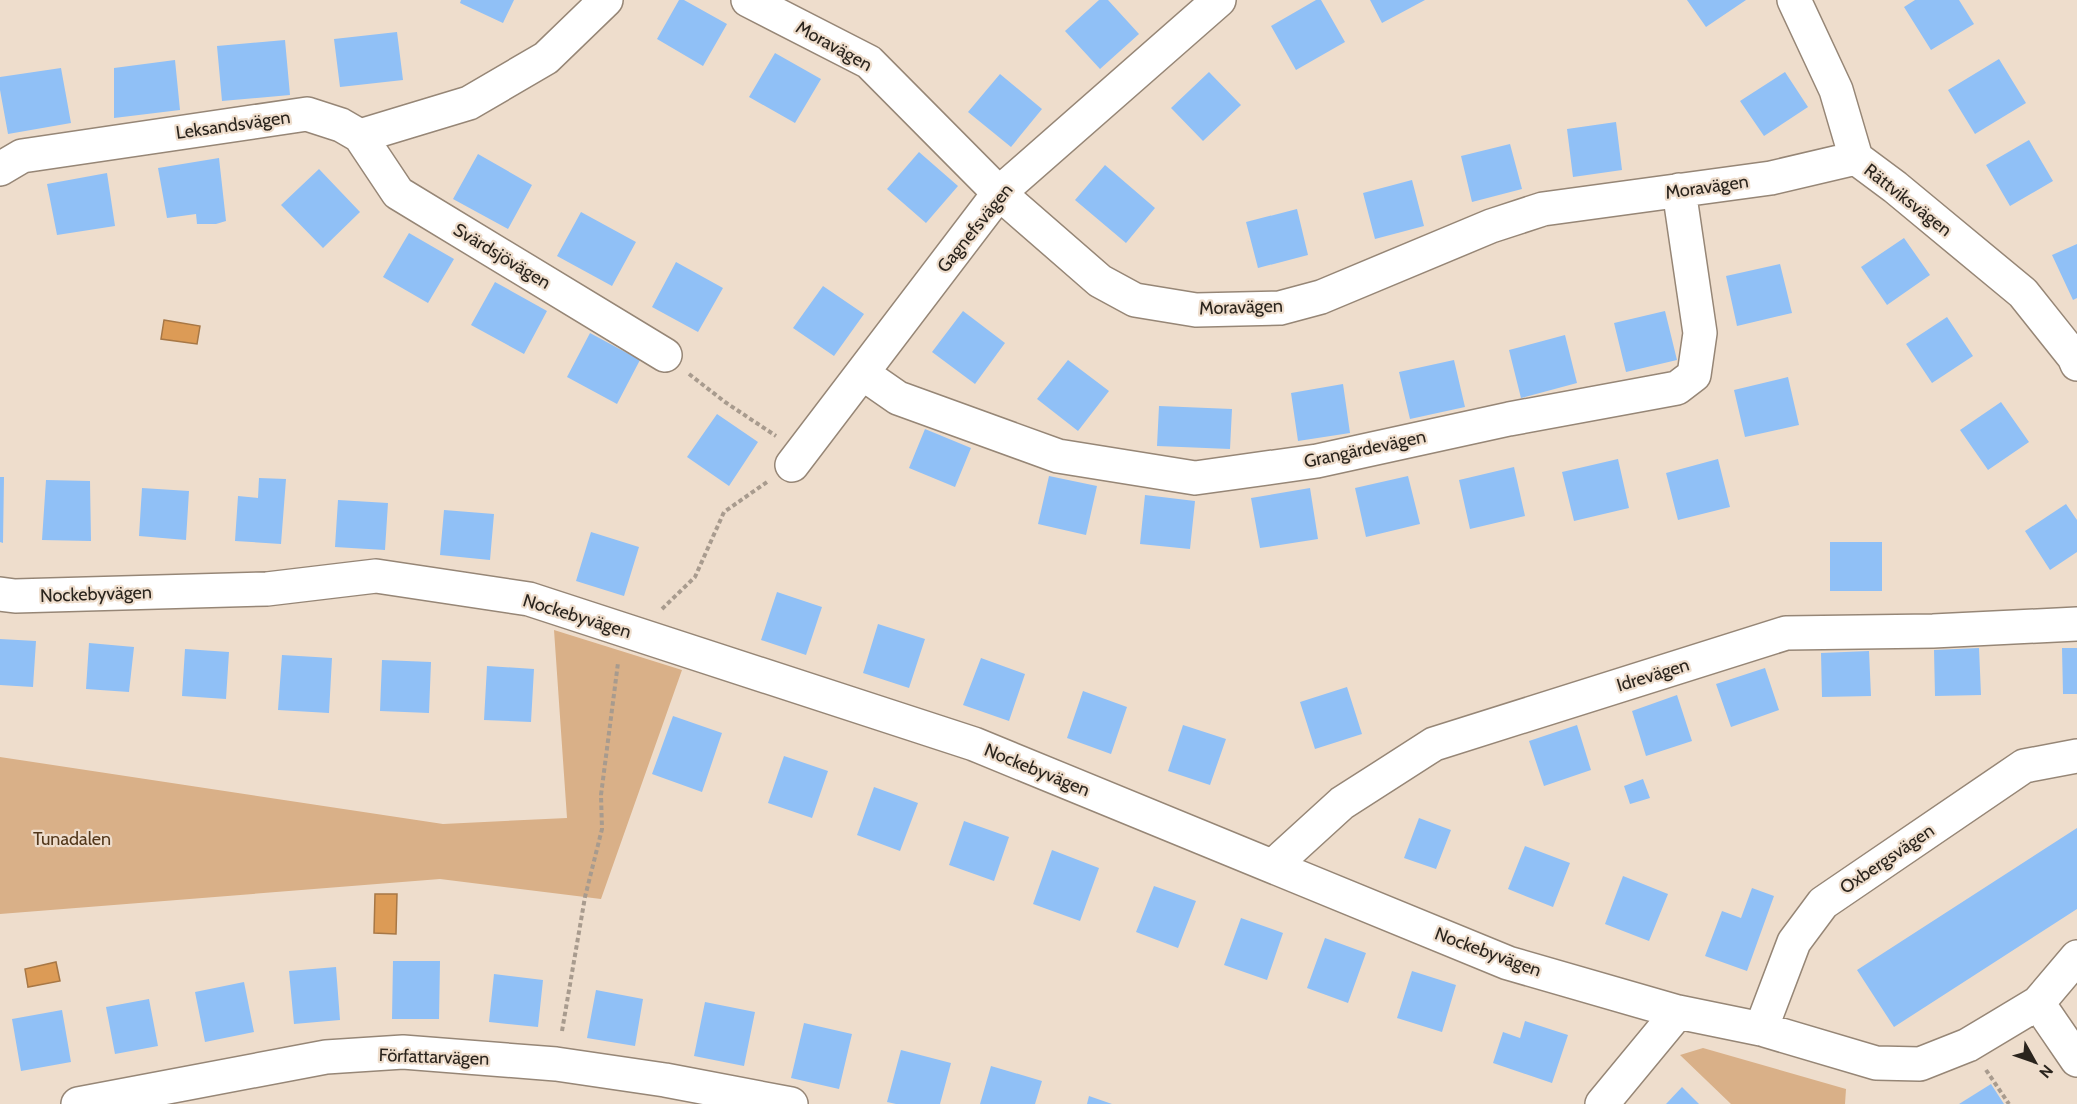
<svg xmlns="http://www.w3.org/2000/svg" width="2077" height="1104" font-family="Cabin,sans-serif">
	<style>
		.green { fill: #d9b088 }
		.water { fill: #dc9b56; stroke: #a77745; stroke-width: 1.5 }
		.building { fill: #90c0f6 }
		.lines { fill: none; stroke-linecap: round; stroke-linejoin: round }
		.street-casing { stroke: #968676; stroke-width: 36 }
		.path { stroke: #a89b8e; stroke-width: 4; stroke-dasharray: 4.5 3; stroke-linecap: butt }
		.street { stroke: #fff; stroke-width: 33 }
		.labels { text-anchor: middle; stroke-width: 4.5; stroke-linejoin: round; paint-order: stroke }
		.street-label { font-size: 18px; fill: #2a241d; stroke: #edc }
		.park-label { font-size: 18px; fill: #52371a; stroke: #edc }
	</style>
	<rect width="100%" height="100%" fill="#edc"/>
	<path class="green" d="M554,630L682,670L601,899L440,879L0,914V757L443,824L567,818Z
		M1703,1048L1846,1089L1845,1104H1731L1680,1055Z"/>
	<path class="water" d="M164,320L200,326L197,344L161,339Z
		M375,894H397L396,934L374,933Z
		M56,962L60,981L28,987L25,969Z"/>
	<path class="building" d="M461,0H514L503,23L460,3Z
		M679,0H684L727,24L703,66L657,39Z
		M1099,0H1108L1139,34L1100,69L1065,31Z
		M1316,0H1321L1345,42L1296,70L1271,26Z
		M1370,0H1425L1382,23Z
		M1687,0H1746L1706,27Z
		M1915,0H1959L1974,24L1931,50L1904,7Z
		M397,32L403,80L340,87L334,39Z
		M285,40L290,95L222,101L217,46Z
		M775,53L821,79L795,123L749,97Z
		M1999,59L2026,103L1975,134L1948,90Z
		M175,60L180,110L114,118V68Z
		M61,68L71,123L8,134L0,90V77Z
		M1209,72L1241,105L1203,141L1171,108Z
		M1785,72L1808,107L1764,136L1740,101Z
		M1000,74L1042,109L1011,147L968,112Z
		M1616,122L1622,170L1573,177L1567,129Z
		M2029,140L2053,181L2010,206L1986,165Z
		M1510,144L1522,189L1472,202L1461,156Z
		M919,152L958,186L926,223L887,189Z
		M478,154L532,185L508,229L453,199Z
		M219,158L226,221L216,224H197L196,214L167,218L158,168Z
		M1105,165L1155,208L1126,243L1075,200Z
		M319,169L360,212L323,248L281,205Z
		M107,173L115,226L57,235L47,184Z
		M1412,180L1424,226L1375,239L1363,193Z
		M1297,209L1308,255L1258,268L1246,222Z
		M581,212L636,242L612,286L557,256Z
		M409,233L454,259L428,303L383,277Z
		M1904,238L1930,275L1887,305L1861,267Z
		M2077,244V298L2073,300L2052,255Z
		M676,262L723,288L698,332L652,307Z
		M1780,264L1792,313L1737,326L1726,276Z
		M495,282L547,311L524,354L471,325Z
		M823,286L864,314L834,356L793,328Z
		M963,311L1005,343L975,384L932,352Z
		M1665,311L1677,360L1626,372L1614,323Z
		M1947,317L1973,356L1932,383L1906,344Z
		M590,333L640,360L617,404L567,377Z
		M1565,335L1577,383L1521,398L1509,350Z
		M1068,360L1109,391L1078,431L1037,399Z
		M1454,360L1465,407L1410,419L1399,372Z
		M1788,377L1799,425L1745,437L1734,390Z
		M1343,384L1350,433L1298,441L1291,393Z
		M2001,402L2029,442L1988,470L1960,430Z
		M1159,406L1232,409L1230,449L1157,446Z
		M717,414L758,442L729,486L687,457Z
		M925,429L971,448L955,487L909,468Z
		M1618,459L1629,508L1574,521L1562,472Z
		M1718,459L1730,507L1678,520L1666,473Z
		M1514,467L1525,516L1470,529L1459,480Z
		M1049,476L1097,486L1086,535L1038,524Z
		M1408,476L1420,524L1366,537L1355,488Z
		M0,477H4L3,543L0,542Z
		M259,478L286,479L281,544L235,541L238,496L258,498Z
		M46,480L90,481L91,541L42,540Z
		M142,488L189,491L186,540L139,536Z
		M1310,488L1318,539L1260,548L1251,498Z
		M1145,495L1195,501L1190,549L1140,544Z
		M338,500L388,503L385,550L335,547Z
		M2066,504L2077,520V552L2050,570L2025,531Z
		M444,510L494,514L490,560L440,555Z
		M591,532L639,547L624,596L576,581Z
		M1830,542H1882V591H1830Z
		M777,592L822,607L806,655L761,640Z
		M878,624L925,639L909,688L863,673Z
		M0,639L36,641L33,687L0,685Z
		M89,643L134,647L129,692L86,689Z
		M1979,648L1981,695L1935,696L1934,650Z
		M2062,648H2077V694H2063Z
		M185,649L229,652L226,699L182,696Z
		M1869,651L1871,696L1822,697L1821,653Z
		M282,655L332,658L329,713L278,710Z
		M981,658L1025,674L1009,721L963,705Z
		M382,660L431,662L429,713L380,711Z
		M487,666L534,669L531,722L484,720Z
		M1765,668L1779,710L1731,727L1716,684Z
		M1347,687L1362,734L1315,749L1300,702Z
		M1083,691L1127,707L1111,754L1067,738Z
		M1677,695L1692,741L1646,756L1632,711Z
		M673,716L722,733L702,792L652,774Z
		M1183,725L1226,739L1210,785L1168,771Z
		M1577,725L1591,770L1544,786L1529,741Z
		M784,756L828,771L812,818L768,803Z
		M1643,779L1650,798L1630,804L1624,786Z
		M874,787L918,803L900,851L857,835Z
		M1419,818L1451,830L1436,869L1404,858Z
		M964,821L1009,837L994,881L949,865Z
		M2077,828V909L1894,1027L1857,970Z
		M1525,846L1570,863L1553,907L1508,889Z
		M1052,850L1099,868L1080,921L1033,904Z
		M1623,876L1668,894L1649,941L1605,924Z
		M1154,886L1196,901L1178,948L1136,932Z
		M1752,888L1774,896L1747,971L1705,956L1722,911L1741,918Z
		M1241,918L1283,933L1267,980L1224,965Z
		M1325,938L1366,953L1348,1003L1307,988Z
		M393,961H440L439,1019H392Z
		M336,967L340,1020L294,1024L289,971Z
		M1412,971L1456,985L1442,1032L1397,1018Z
		M494,974L543,980L538,1027L489,1022Z
		M244,982L254,1032L205,1042L195,992Z
		M596,990L643,999L635,1046L587,1038Z
		M149,999L158,1046L115,1054L106,1007Z
		M705,1002L755,1012L744,1066L694,1056Z
		M62,1010L71,1062L21,1071L12,1019Z
		M1525,1021L1568,1035L1552,1083L1493,1063L1503,1032L1520,1038Z
		M804,1023L852,1034L839,1089L791,1078Z
		M901,1050L951,1063L940,1104H896L887,1102Z
		M991,1066L1042,1081L1035,1104H980Z
		M1991,1084L2004,1104H1959Z
		M1682,1087L1699,1104H1666Z
		M1089,1096L1112,1104H1087Z"/>
	<g class="lines">
		<defs>
			<path id="street" d="M748,0L869,62L999,193L1100,281L1135,300L1196,310L1280,308L1321,297L1491,226L1543,209L1771,178L1856,158
				M1794,0L1836,90L1856,158L1895,187L2023,293L2074,357L2077,364
				M360,136L398,193L665,355
				M0,169L22,156L307,114L341,125L360,136L469,103L546,58L606,0
				M862,373L898,398L1058,456L1195,478L1317,461L1509,419L1677,388L1694,375L1700,333L1679,190
				M792,465L999,193L1219,0
				M0,594L15,596L267,589L376,576L529,599L974,744L1508,963L1678,1012L1761,1029L1876,1063L1920,1064L1968,1045L2038,1003L2077,957
				M1274,865L1342,803L1434,744L1786,633L1933,631L2077,624
				M2038,1003L2077,1060
				M1761,1029L1794,942L1823,903L2024,766L2077,756
				M78,1104L326,1057L403,1052L556,1064L665,1080L791,1104
				M1602,1104L1678,1012"/>
		</defs>
		<use href="#street" class="street-casing"/>
		<path class="path" d="M689,374L725,402L776,436
			M662,609L695,577L724,512L767,482
			M562,1031L585,897L602,829L601,795L618,663
			M1986,1070L2009,1104"/>
		<use href="#street" class="street"/>
	</g>
	<g class="labels">
		<g class="street-label">
			<text transform="translate(834 46) rotate(29)" y="6">Moravägen</text>
			<text transform="translate(233 125) rotate(-8)" y="6">Leksandsvägen</text>
			<text transform="translate(1707 187) rotate(-8)" y="6">Moravägen</text>
			<text transform="translate(1908 200) rotate(38)" y="6">Rättviksvägen</text>
			<text transform="translate(975 228) rotate(-51)" y="6">Gagnefsvägen</text>
			<text transform="translate(502 256) rotate(31)" y="6">Svärdsjövägen</text>
			<text transform="translate(1241 307) rotate(-2)" y="6">Moravägen</text>
			<text transform="translate(1365 449) rotate(-12)" y="6">Grangärdevägen</text>
			<text transform="translate(96 594) rotate(-2)" y="6">Nockebyvägen</text>
			<text transform="translate(577 616) rotate(17)" y="6">Nockebyvägen</text>
			<text transform="translate(1653 675) rotate(-17)" y="6">Idrevägen</text>
			<text transform="translate(1037 770) rotate(22)" y="6">Nockebyvägen</text>
			<text transform="translate(1887 859) rotate(-34)" y="6">Oxbergsvägen</text>
			<text transform="translate(1488 952) rotate(20)" y="6">Nockebyvägen</text>
			<text transform="translate(434 1057) rotate(2)" y="6">Författarvägen</text>
		</g>
		<g class="park-label">
			<text x="72" y="845">Tunadalen</text>
		</g>
	</g>
	<g transform="translate(2035 1062) rotate(130)" stroke="#eeddcc" stroke-width="4.5" paint-order="stroke">
	<path d="M0-4.5L10 22L0 15L-10 22Z" fill="#2a241d"/>
	<text y="-9" font-size="16" font-weight="bold" text-anchor="middle" fill="#2a241d">N</text>
	</g>
</svg>
